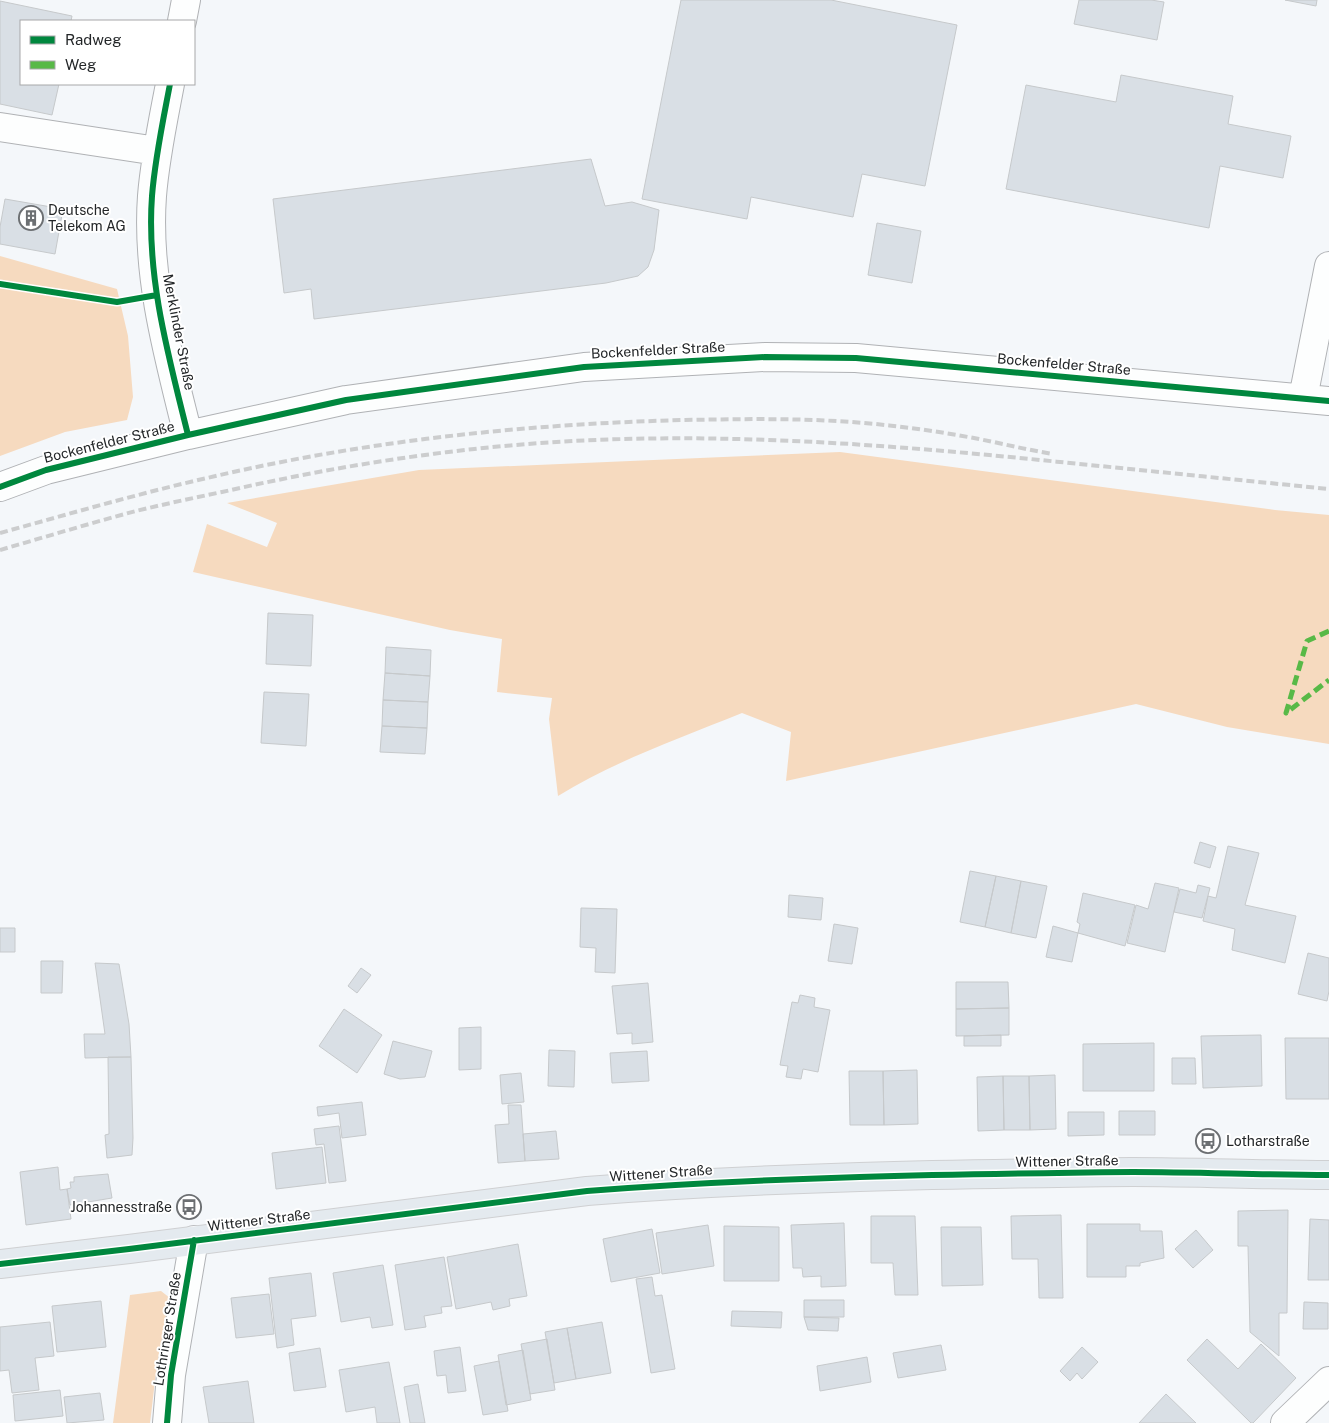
<svg xmlns="http://www.w3.org/2000/svg" width="1329" height="1423" font-family="'Public Sans',sans-serif">
	<style>
		.green { fill: #f6dabf }
		.building { fill: #d9dfe5; stroke: #c6c9cb }
		.lines { fill: none; stroke-linecap: round; stroke-linejoin: round }
		.minor-casing { stroke: #b0b2b5; stroke-width: 30 }
		.major-casing { stroke: #cfd0d2; stroke-width: 30 }
		.minor { stroke: #fdfefe; stroke-width: 28 }
		.major { stroke: #e4eaef; stroke-width: 28 }
		.rail { stroke: #cccdce; stroke-width: 4; stroke-dasharray: 8 4; stroke-linecap: butt }
		.quiet { stroke: #58b947; stroke-width: 5; stroke-dasharray: 10 5; stroke-linecap: butt }
		.cycleway-casing { stroke: #fff; stroke-width: 9 }
		.cycleway { stroke: #00873e; stroke-width: 6 }
		.labels { text-anchor: middle; stroke-width: 4; stroke-linejoin: round; paint-order: stroke }
		.poi-label { font-size: 14px; fill: #232628; stroke: #fff; text-anchor: start }
		.street-label { font-size: 14px; fill: #232628; stroke: #fff }
	</style>
	<rect width="100%" height="100%" fill="#f4f7fa"/>
	<path class="green" d="M0,256L117,289L128,336L133,397L127,420L65,432L0,456Z
		M840,452L1275,510L1329,515V744L1227,727L1136,704L786,781L791,732L742,713C680,738 615,761 558,796L549,719L552,698L497,692L502,639L450,630L193,572L207,524L267,547L277,523L227,503L419,470Z
		M161,1291L170,1298L157,1364L150,1423H113L130,1295Z"/>
	<path class="building" d="M681,0H831L957,25L925,186L862,174L853,217L751,197L747,219L642,199Z
		M1079,0H1151L1164,2L1157,40L1074,24Z
		M1285,0H1317L1316,6Z
		M0,1L72,16L71,21H21V84H59L52,115L0,104Z
		M1121,75L1233,96L1228,124L1291,136L1283,178L1220,166L1209,228L1006,189L1026,85L1116,102Z
		M591,159L605,206L632,202L659,210L654,250L648,267L638,276L606,283L314,319L311,289L284,293L273,199Z
		M5,199L63,209L55,254L0,244V227Z
		M877,223L921,231L912,283L868,275Z
		M268,613L313,615L311,666L266,664Z
		M386,647L431,650L430,676L385,673Z
		M385,673L430,676L428,702L383,700Z
		M264,692L309,694L306,746L261,743Z
		M383,700L428,702L427,728L382,726Z
		M382,726L427,728L425,754L380,752Z
		M1200,842L1216,847L1210,868L1194,863Z
		M1228,846L1259,853L1245,905L1296,916L1285,963L1232,950L1235,929L1203,921L1208,896L1216,898Z
		M970,871L996,876L985,927L960,922Z
		M996,876L1021,881L1011,933L985,927Z
		M1021,881L1047,886L1036,938L1011,933Z
		M1155,883L1179,888L1165,952L1127,943L1136,905L1148,909Z
		M1198,885L1210,888L1202,918L1174,912L1180,889L1196,893Z
		M1083,893L1135,905L1125,946L1078,933L1080,924L1077,922Z
		M789,895L823,898L821,920L788,917Z
		M581,908L617,909L615,973L595,972L596,948L580,947Z
		M834,924L858,928L852,964L828,961Z
		M1053,926L1078,933L1072,962L1046,957Z
		M0,928H15V952H0Z
		M1308,953L1329,958V991L1327,1001L1298,994Z
		M41,961H63L62,993H41Z
		M95,963L119,964L129,1024L131,1057L85,1058L84,1034H105Z
		M361,968L371,975L357,993L348,986Z
		M956,982H1008L1009,1008L956,1009Z
		M648,983L653,1042L632,1044V1033L617,1034L612,986Z
		M800,995L815,998L814,1007L830,1010L818,1072L803,1069L801,1079L786,1077L788,1066L780,1065L792,1002L798,1003Z
		M1009,1008V1035L956,1036V1009Z
		M344,1009L382,1035L357,1073L319,1046Z
		M481,1027V1069L459,1070V1028Z
		M1001,1035V1046H964V1036Z
		M1261,1035L1262,1086L1203,1088L1201,1036Z
		M1285,1038H1329V1099H1286Z
		M393,1041L432,1051L425,1077L400,1079L384,1074Z
		M1154,1043V1091H1083V1044Z
		M549,1050L575,1051L574,1087L548,1086Z
		M647,1051L649,1081L612,1083L610,1053Z
		M108,1057H131L133,1138L132,1155L107,1158L105,1135L109,1134Z
		M1172,1058H1195L1196,1084H1172Z
		M917,1070L918,1124L884,1125L883,1071Z
		M849,1071H883L884,1125H850Z
		M521,1073L524,1102L502,1104L500,1075Z
		M1055,1075L1056,1129L1030,1130L1029,1076Z
		M1003,1076H1029L1030,1130H1004Z
		M1003,1076L1004,1130L978,1131L977,1077Z
		M362,1102L366,1135L342,1138L339,1113L318,1116L317,1107Z
		M508,1105H521L525,1161L498,1163L495,1125L509,1124Z
		M1119,1111H1155V1135H1119Z
		M1068,1112H1104V1135L1068,1136Z
		M339,1126L346,1181L329,1183L324,1144L316,1145L314,1129Z
		M556,1131L559,1159L525,1161L523,1134Z
		M322,1147L326,1183L276,1189L272,1153Z
		M58,1167L60,1190L67,1189L71,1219L26,1225L20,1172Z
		M108,1174L112,1198L70,1205L67,1189L71,1188L70,1182H74V1177Z
		M1288,1210L1287,1313H1279V1356L1250,1332L1248,1246H1238V1211Z
		M1061,1215L1063,1298H1039L1038,1259H1012L1011,1216Z
		M871,1216H915L918,1295H895L893,1263H871Z
		M1310,1219L1329,1220V1280H1308Z
		M844,1223L846,1286L821,1287V1276L803,1277L802,1268H793L791,1225Z
		M1087,1224H1140V1231H1162L1164,1258L1140,1263V1266H1126V1277H1087Z
		M708,1225L714,1266L662,1274L656,1233Z
		M724,1226L779,1227V1281H724Z
		M941,1227H981L983,1285L942,1286Z
		M652,1229L660,1273L611,1282L603,1239Z
		M1196,1230L1213,1250L1193,1268L1175,1249Z
		M518,1244L527,1296L509,1299L510,1306L493,1310L491,1302L456,1309L447,1257Z
		M444,1257L452,1306L441,1307L442,1313L424,1316L426,1327L405,1330L395,1265Z
		M383,1265L393,1325L372,1328L370,1317L341,1322L333,1273Z
		M311,1273L316,1316L291,1319L294,1345L277,1348L269,1278Z
		M652,1277L655,1296L662,1295L675,1369L651,1373L636,1279Z
		M269,1294L274,1334L236,1338L231,1298Z
		M804,1300H844V1317H804Z
		M101,1301L106,1347L57,1352L52,1306Z
		M1304,1302L1328,1303V1329H1303Z
		M732,1311L782,1312L781,1328L731,1326Z
		M804,1317L839,1318L838,1331L808,1330Z
		M50,1322L54,1356L35,1358L39,1390L12,1393L9,1370L0,1371V1327Z
		M602,1322L611,1373L576,1379L567,1328Z
		M567,1328L576,1379L554,1383L545,1332Z
		M547,1339L555,1390L530,1394L521,1344Z
		M1207,1339L1238,1369L1261,1344L1296,1378L1253,1423H1251L1187,1360Z
		M941,1345L946,1370L898,1378L893,1353Z
		M460,1347L466,1391L448,1393L446,1375L437,1376L434,1351Z
		M1082,1347L1098,1362L1082,1379L1077,1373L1070,1381L1060,1371Z
		M320,1348L326,1387L294,1391L289,1353Z
		M523,1350L531,1400L506,1405L498,1355Z
		M867,1357L871,1382L820,1391L817,1366Z
		M499,1361L508,1411L483,1415L474,1366Z
		M389,1362L400,1423H377L375,1407L346,1412L339,1370Z
		M248,1381L254,1423H209L203,1387Z
		M418,1384L425,1423H410L404,1387Z
		M60,1390L63,1416L15,1421L13,1395Z
		M100,1393L104,1420L67,1423L64,1397Z
		M1166,1394L1196,1423H1139Z"/>
	<g class="lines">
		<defs>
			<path id="minor" d="M182,21L186,0
				M170,84C163,121 155,158 152,196C146,277 169,358 188,435
				M0,127L157,151
				M1303,398L1329,266
				M0,487L46,470L188,435L346,400L584,367L765,357L856,358L1329,401
				M167,1423L171,1375L194,1240
				M1285,1423L1329,1381"/>
			<path id="major" d="M0,1264L129,1249L587,1191C768,1177 951,1174 1133,1172C1198,1172 1264,1175 1329,1175"/>
		</defs>
		<use href="#minor" class="minor-casing"/>
		<use href="#major" class="major-casing"/>
		<use href="#minor" class="minor"/>
		<use href="#major" class="major"/>
		<path class="rail" d="M0,533C69,514 137,494 207,478C364,441 524,424 685,420C741,419 796,418 851,422C894,425 937,431 979,439C1004,444 1028,450 1053,454
			M0,550C45,537 91,523 136,511C165,504 193,498 222,492C323,469 425,452 528,444C706,430 884,444 1060,462C1150,471 1239,480 1329,489"/>
		<path class="quiet" d="M1329,631L1307,641L1286,713L1329,680"/>
		<defs>
			<path id="cycleway" d="M170,84C163,121 155,158 152,196C146,277 169,358 188,435
				M0,284L117,302L157,295
				M0,487L46,470L188,435L346,400L584,367L765,357L856,358L1329,401
				M0,1264L129,1249L587,1191C768,1177 951,1174 1133,1172C1198,1172 1264,1175 1329,1175
				M167,1423L171,1375L194,1240"/>
		</defs>
		<use href="#cycleway" class="cycleway-casing"/>
		<use href="#cycleway" class="cycleway"/>
	</g>
	<defs>
		<symbol id="building-ring" viewBox="-11 -11 22 22"><circle r="9.5" fill="#fff" stroke="#6c6f72" stroke-width="1.5"/><path d="M-4-6H4V6H1V3H-1V6H-4ZM-2.5-4.3h1.7v1.8h-1.7ZM.8-4.3h1.7v1.8H.8ZM-2.5-1h1.7V.8h-1.7ZM.8-1h1.7V.8H.8Z" fill="#6c6f72"/></symbol>
		<symbol id="bus-ring" viewBox="-11 -11 22 22"><circle r="9.5" fill="#fff" stroke="#6c6f72" stroke-width="1.5"/><path d="M-5-6H5V4H4V6H2V4H-2V6H-4V4H-5ZM-3.5-4V0h7V-4ZM-3.5 1.2v1.5H-2V1.2ZM2 1.2v1.5H3.5V1.2Z" fill="#6c6f72"/></symbol>
	</defs>
	<g fill-rule="evenodd">
		<use href="#building-ring" x="17" y="204" width="28" height="28"/>
		<use href="#bus-ring" x="1194" y="1127" width="28" height="28"/>
		<use href="#bus-ring" x="175" y="1193" width="28" height="28"/>
	</g>
	<g class="labels">
		<g class="poi-label">
			<text x="48" y="215">Deutsche<tspan x="48" dy="16">Telekom AG</tspan></text>
			<text x="1226" y="1146">Lotharstraße</text>
			<text x="172" y="1212" text-anchor="end">Johannesstraße</text>
		</g>
		<g class="street-label">
			<text transform="translate(179 332) rotate(79)" y="5">Merklinder Straße</text>
			<text transform="translate(658 350) rotate(-3)" y="5">Bockenfelder Straße</text>
			<text transform="translate(1064 364) rotate(5)" y="5">Bockenfelder Straße</text>
			<text transform="translate(109 442) rotate(-14)" y="5">Bockenfelder Straße</text>
			<text transform="translate(1067 1161) rotate(-1)" y="5">Wittener Straße</text>
			<text transform="translate(661 1173) rotate(-4)" y="5">Wittener Straße</text>
			<text transform="translate(259 1220) rotate(-7)" y="5">Wittener Straße</text>
			<text transform="translate(167 1329) rotate(-81)" y="5">Lothringer Straße</text>
		</g>
	</g>
	<rect x="20" y="20" width="175" height="65" fill="#ffffff" stroke="#a7a8a9"/>
	<rect x="30" y="36" width="25" height="8" fill="#00873e" stroke="#a7a8a9"/>
	<text x="65" y="45" font-size="15" fill="#232628">Radweg</text>
	<rect x="30" y="61" width="25" height="8" fill="#58b947" stroke="#a7a8a9"/>
	<text x="65" y="70" font-size="15" fill="#232628">Weg</text>
</svg>
